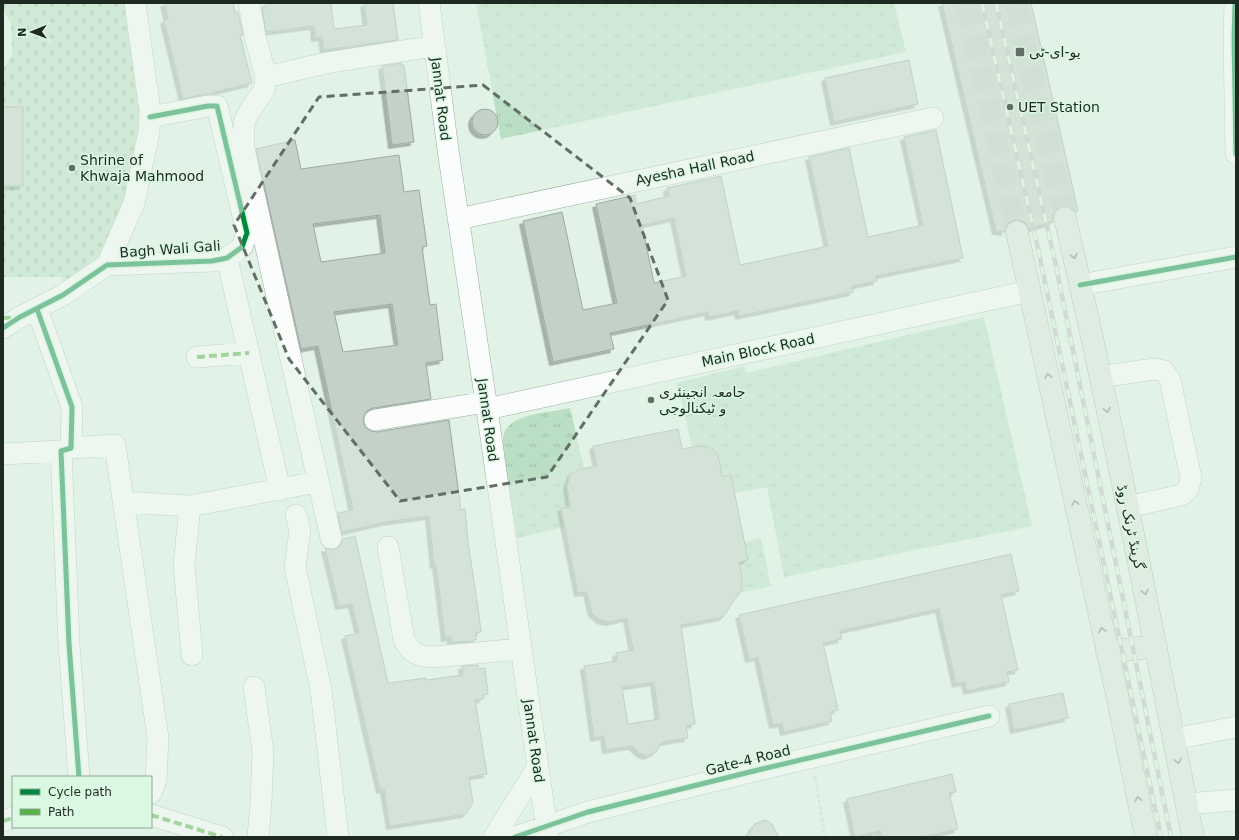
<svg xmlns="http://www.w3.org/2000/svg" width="1239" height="840" font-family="'DejaVu Sans','Noto Naskh Arabic',sans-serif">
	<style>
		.grass { fill: url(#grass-tufts) }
		.cemetery { fill: url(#cemetery-stones) }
		.building { fill: #c4d1c8; stroke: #9daaa1; fill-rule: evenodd; filter: url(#shadow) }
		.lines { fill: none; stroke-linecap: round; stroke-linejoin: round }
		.major-tunnel { stroke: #bacabf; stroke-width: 22; stroke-dasharray: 22 11; stroke-linecap: butt }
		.minor-casing { stroke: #a1aea5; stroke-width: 22 }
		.major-casing { stroke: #90a497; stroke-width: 23 }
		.path { stroke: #d0d4d2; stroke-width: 2.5; stroke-dasharray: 4 2; stroke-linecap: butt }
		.minor { stroke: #fafdfb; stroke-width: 21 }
		.major { stroke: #dbe4de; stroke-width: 22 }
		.rail-casing { stroke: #babdbb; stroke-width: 4.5 }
		.rail { stroke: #dbf8e3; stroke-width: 3; stroke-dasharray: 9; stroke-linecap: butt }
		.quiet { stroke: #55b245; stroke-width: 4; stroke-dasharray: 8 4; stroke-linecap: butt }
		.cycleway-casing { stroke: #dbf8e3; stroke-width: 8 }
		.cycleway { stroke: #00873e; stroke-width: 5 }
		.oneway { stroke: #7c8680 }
		.marked { fill: none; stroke: #626f66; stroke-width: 3; stroke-dasharray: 8 5; stroke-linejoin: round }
		.poi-dot { fill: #626f66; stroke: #dbf8e3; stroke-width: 1.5 }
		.labels { text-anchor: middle; stroke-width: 3; stroke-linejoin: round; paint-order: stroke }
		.poi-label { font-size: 14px; fill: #1e2921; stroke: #dbf8e3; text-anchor: start }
		.street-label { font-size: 14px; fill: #1e2921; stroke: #dbf8e3 }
	</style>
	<defs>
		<pattern id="grass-tufts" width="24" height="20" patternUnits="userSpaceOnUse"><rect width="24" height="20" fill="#badfc5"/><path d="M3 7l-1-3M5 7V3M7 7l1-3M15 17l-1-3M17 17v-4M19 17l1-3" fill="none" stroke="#9fbfa9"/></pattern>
		<pattern id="cemetery-stones" width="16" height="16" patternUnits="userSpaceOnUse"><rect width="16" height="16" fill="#badfc5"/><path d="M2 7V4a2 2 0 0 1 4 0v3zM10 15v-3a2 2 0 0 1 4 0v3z" fill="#9fbfa9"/></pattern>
		<filter id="shadow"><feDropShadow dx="-3.5" dy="3.5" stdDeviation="0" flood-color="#0004"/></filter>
	</defs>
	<rect width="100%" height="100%" fill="#e1f2e6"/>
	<path class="grass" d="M476,3H894L906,52L501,139Z
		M984,317L1032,526L784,577L767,487L735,493L731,475L722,477C718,456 718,442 692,447L677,383L744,366L746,373Z
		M570,408L584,468C561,472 567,491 570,507L562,508L565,527L517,538L503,453C503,446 502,437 505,431C514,413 553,412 570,408Z
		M761,538L771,586L739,593C746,582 738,573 739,561C739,555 742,548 744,542Z"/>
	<path class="cemetery" d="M4,3H135L150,111L107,265L63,295V277H3V187L23,186V107H3V68L12,56L11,23L4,12Z"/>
	<path class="building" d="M164,3H233L235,12H238L243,35H240L252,83L214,92V94H206L183,99L164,20L168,19Z
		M266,3H331L334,29L367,25L364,3H393L398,40L324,50L322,37L315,38L314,26L266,32L262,9L266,8Z
		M942,3H1031L1078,211L1076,212L1074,209L1069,206H1062L1057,209L1053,214V222L1029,229L1026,223L1020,220H1015L1008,223L1005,228V232L996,231Z
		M909,60L918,104L834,122L825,78Z
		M401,63V65H404L414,142L392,145L382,66Z
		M3,107H23V186H3Z
		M472 122a13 13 0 1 1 26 0a13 13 0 1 1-26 0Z
		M936,130L963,258L876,276L877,281L852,286L853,292L739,316L738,311L709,317L708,312L610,333L614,349L553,362L523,221L562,212L583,310L617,303L596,204L635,195L636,204L669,196L667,188L721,176L740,265L828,246L809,157L849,148L868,237L923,225L904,137ZM674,218L686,276L654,283L642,225Z
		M295,140L301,169L399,155L404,192L419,190L427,246L422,247L430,305L436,304L443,360L426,363L431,399L373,408L367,411L364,415L363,422L366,428L371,431L377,432L449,420L461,510L465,509L468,541L479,615L481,632L475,633L476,640H473V641L451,642V637L445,638L436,564L434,565L429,516L385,522L342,532L338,513L353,510L318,346L301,349L256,149ZM380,215L385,253L321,262L313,224ZM392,304L398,345L343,352L334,312Z
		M678,429L682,449L699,446L709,447L714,450L718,454L722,477L731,475L748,560L739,562L742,578V589L723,617L681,625L695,724L686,726L688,738L662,742L656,752L647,756L641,754L632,746L606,750L604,736L594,738L584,666L617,661L616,653L633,650L627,618L609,622L600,620L592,613L587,592L578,593L561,508L570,507L567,485L571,474L580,469L597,466L593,446ZM654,682L659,719L628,724L622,687Z
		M355,536L388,683L426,678V680L463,675L462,666L478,665L479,669L485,668L488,694L483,695V699L475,700L487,774L469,777L473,803L466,814L390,826L384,789L380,790L345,636L359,633L352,604L339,606L325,548L334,550L339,547L343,539Z
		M1011,554L1019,591L1001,595L1018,670L1007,672L1009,682L967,691L965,682L956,684L939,609L840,631L842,639L823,643L838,710L830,712L832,721L784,732L782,723L773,725L758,657L749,659L739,615Z
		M1063,693L1068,718L1014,730L1009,704Z
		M952,774L956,792L949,793L958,829L924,837H882L880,831L855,837L847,799Z
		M764,820L768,821L772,824L779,837H746L755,824Z"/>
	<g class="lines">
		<path class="major-tunnel" d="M967,3L1017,232
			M1016,3L1065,218"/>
		<defs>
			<path id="minor" d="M249,3L255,36L266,77L264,90L249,112L244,123V149L331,538
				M429,3L448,150L487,409L548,837
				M1235,3L1234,39L1236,154
				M266,77L326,63L434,46
				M458,219L933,118
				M227,258L280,490
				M107,265L134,203L149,132L150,111L135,3
				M1080,285L1236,257
				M37,309L72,407L71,448L61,451L69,644L79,777
				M3,328L20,317L63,295L107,265L212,261L227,258L242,247L247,233L217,106H208L150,117
				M197,357L249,353
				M1100,377L1154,369L1164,371L1170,380L1191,478L1188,489L1182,495L1127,507
				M487,409L1030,291
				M375,420L486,402
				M71,448L115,445L158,738L156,780L151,793
				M3,454L61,451
				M123,502L190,506L317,482
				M190,506L184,565L192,655
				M296,515L300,530L295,567L321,690L338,837
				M388,547L404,640C412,654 417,656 433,657L520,649
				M254,687L263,752L261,802L258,837
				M1174,739L1236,727
				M1186,804L1236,800
				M151,815L222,837
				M3,821L13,818
				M494,837L537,768
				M515,837L588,812L762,769L989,716"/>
			<path id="major" d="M1065,218C1113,423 1152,630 1193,837
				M1017,232L1117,695L1146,837
				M1107,652L1156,646"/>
		</defs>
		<use href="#minor" class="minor-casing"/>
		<use href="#major" class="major-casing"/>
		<path class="path" d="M815,776L825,837"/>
		<use href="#minor" class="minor"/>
		<use href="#major" class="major"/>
		<defs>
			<path id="rail" d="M982,3L1038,249L1161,837
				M996,3L1056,266L1171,837"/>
		</defs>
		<use href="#rail" class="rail-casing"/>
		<use href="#rail" class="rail"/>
		<path class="quiet" d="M3,318L18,317
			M197,357L249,353
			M151,815L222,837
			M3,821L13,818"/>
		<defs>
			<path id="cycleway" d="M1235,3L1234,39L1236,154
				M1080,285L1236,257
				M37,309L72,407L71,448L61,451L69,644L79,777
				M3,328L20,317L63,295L107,265L212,261L227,258L242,247L247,233L217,106H208L150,117
				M515,837L588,812L762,769L989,716"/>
		</defs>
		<use href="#cycleway" class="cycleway-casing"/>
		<use href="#cycleway" class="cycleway"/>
	</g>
	<defs><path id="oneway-chevron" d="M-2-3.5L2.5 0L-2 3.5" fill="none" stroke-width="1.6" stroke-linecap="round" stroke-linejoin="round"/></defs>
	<g class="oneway">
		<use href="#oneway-chevron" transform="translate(1074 256) rotate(77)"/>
		<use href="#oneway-chevron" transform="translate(1048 376) rotate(-102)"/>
		<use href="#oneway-chevron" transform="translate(1107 410) rotate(78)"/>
		<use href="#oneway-chevron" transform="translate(1075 503) rotate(-102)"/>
		<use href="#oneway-chevron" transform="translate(1145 592) rotate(78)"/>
		<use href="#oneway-chevron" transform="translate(1102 630) rotate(-102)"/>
		<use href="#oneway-chevron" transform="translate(1178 761) rotate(79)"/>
		<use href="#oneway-chevron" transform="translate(1138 799) rotate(-101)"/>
	</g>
	<path d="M0 0H1239V840H0ZM483,85L630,198L668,300L547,477L400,501L289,359L234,225L319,97Z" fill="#e1f2e6" fill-opacity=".55" fill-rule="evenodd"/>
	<path class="marked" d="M483,85L630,198L668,300L547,477L400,501L289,359L234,225L319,97Z"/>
	<g class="poi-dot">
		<rect x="1015" y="47" width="10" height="10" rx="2"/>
		<circle cx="1010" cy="107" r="4"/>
		<circle cx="72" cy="168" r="4"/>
		<circle cx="651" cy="400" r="4"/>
	</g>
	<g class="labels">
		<g class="poi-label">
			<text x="1029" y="57">یو-ای-ٹی</text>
			<text x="1018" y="112">UET Station</text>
			<text x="80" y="165">Shrine of<tspan x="80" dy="16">Khwaja Mahmood</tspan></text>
			<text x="659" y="397">جامعہ انجینئری<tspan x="659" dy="16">و ٹیکنالوجی</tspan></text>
		</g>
		<g class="street-label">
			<text transform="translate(441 99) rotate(83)" y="5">Jannat Road</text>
			<text transform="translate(695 168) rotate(-12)" y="5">Ayesha Hall Road</text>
			<text transform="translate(170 249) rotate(-4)" y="5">Bagh Wali Gali</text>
			<text transform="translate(758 350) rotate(-12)" y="5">Main Block Road</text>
			<text transform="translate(488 420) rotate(82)" y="5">Jannat Road</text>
			<text transform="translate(1131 527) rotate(78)" y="5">گرینڈ ٹرنک روڈ</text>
			<text transform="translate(534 741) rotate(82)" y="5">Jannat Road</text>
			<text transform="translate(748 760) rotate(-14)" y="5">Gate-4 Road</text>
		</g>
	</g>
	<rect width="1239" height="840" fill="none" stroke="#1e2921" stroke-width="8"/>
	<rect x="12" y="776" width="140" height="52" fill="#dbf8e3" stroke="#8fa595"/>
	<rect x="20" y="789" width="20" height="6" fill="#00873e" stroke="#8fa595"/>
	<text x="48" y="796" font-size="12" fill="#1e2921">Cycle path</text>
	<rect x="20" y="809" width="20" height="6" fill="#55b245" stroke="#8fa595"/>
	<text x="48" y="816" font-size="12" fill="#1e2921">Path</text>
	<g transform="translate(32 32) rotate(269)" stroke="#dbf8e3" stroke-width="3" paint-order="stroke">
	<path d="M0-3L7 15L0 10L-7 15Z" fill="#1e2921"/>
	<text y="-6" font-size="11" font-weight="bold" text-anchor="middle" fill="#1e2921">N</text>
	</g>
</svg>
